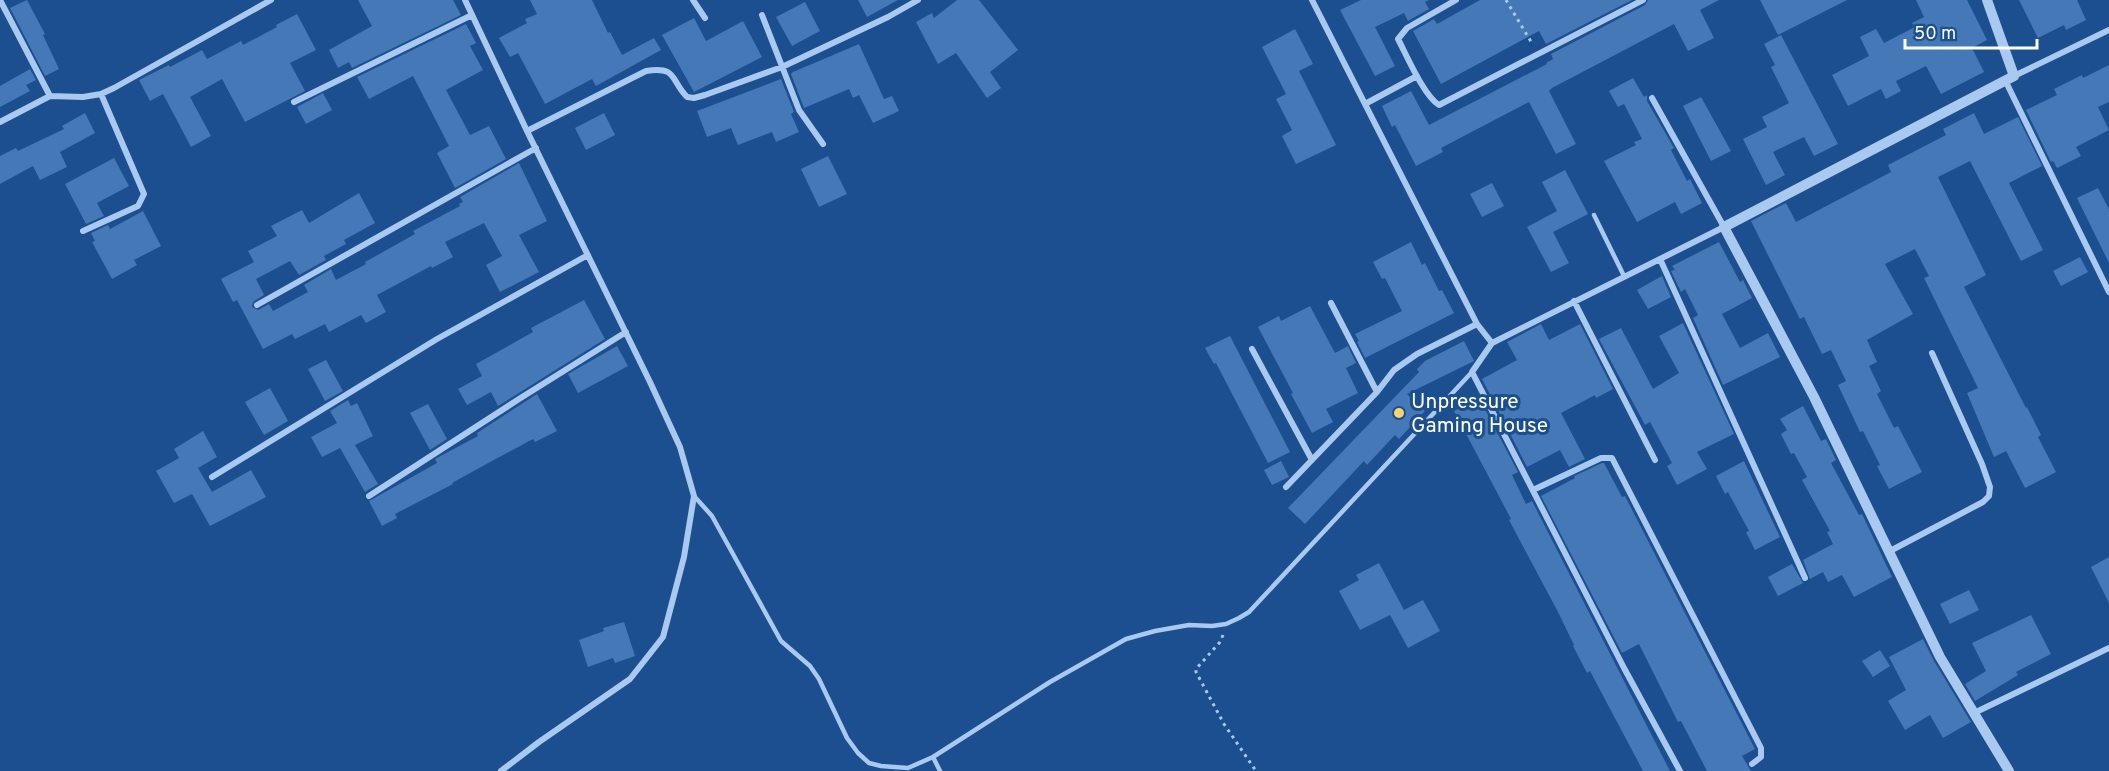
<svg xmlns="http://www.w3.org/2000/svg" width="2109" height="771" font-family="Overpass,sans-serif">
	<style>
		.building { fill: #4478b7 }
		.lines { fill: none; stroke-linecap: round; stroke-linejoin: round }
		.path { stroke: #a9c9ee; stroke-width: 3; stroke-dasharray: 3 4.5; stroke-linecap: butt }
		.service { stroke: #a9c9ee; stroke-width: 4.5 }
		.minor { stroke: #a9c9ee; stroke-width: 6 }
		.tertiary { stroke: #a9c9ee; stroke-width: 10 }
		.poi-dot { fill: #ffd166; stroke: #1b4f8f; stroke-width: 2 }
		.labels { text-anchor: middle; stroke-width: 6; stroke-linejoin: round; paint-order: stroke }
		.poi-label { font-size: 21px; fill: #fff; stroke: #1b4f8f; text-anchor: start }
	</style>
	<rect width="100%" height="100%" fill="#1b4f8f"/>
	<path class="building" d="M27,0L45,34L43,35L59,69L45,76L10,8Z
		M358,0H453L461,15L352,68L349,62L338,68L329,50L372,26Z
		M530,0H592L608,33L610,32L622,55L654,38L661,50L596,86L592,79L545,104L518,53L510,57L499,38L527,23L525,19L537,14Z
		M858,0H898L867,17Z
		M957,0H979L1018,50L990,72L1001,88L987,98L956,53L938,64L916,22L932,13L934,18Z
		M1361,0H1429L1425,2L1429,9L1408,21L1404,13L1375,27L1395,66L1375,76L1340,10Z
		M1480,0H1632L1546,44L1539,31L1441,84L1413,31L1434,19L1437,24Z
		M1648,0H1719L1700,10L1714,38L1688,51L1674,24L1552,88L1549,91L1576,144L1556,154L1529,102L1441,148L1443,152L1416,166L1395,125L1392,127L1382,106L1411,91L1429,125L1547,64L1546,63L1553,59L1551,54L1645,5Z
		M1760,0H1847L1778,35Z
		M1916,0H1967L1987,40L1972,48L1984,72L1941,94L1926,66L1896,81L1901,91L1886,99L1881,89L1848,106L1832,75L1869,56L1860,37L1876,29L1884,43L1915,27L1912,23L1924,17Z
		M2019,0H2077L2086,20L2066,30L2064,25L2038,38Z
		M805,2L820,31L792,46L776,17Z
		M297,14L316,50L290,63L305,91L245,122L222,79L190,97L211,136L191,147L163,94L150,101L139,80L169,65L170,67L202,50L207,59L241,41L243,45L277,27L276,25Z
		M694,18L706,41L743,21L762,57L694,92L662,35Z
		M466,24L476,43L470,46L483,70L446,90L470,135L489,126L506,159L455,188L437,153L449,146L413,76L369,99L357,77Z
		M1295,29L1313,64L1299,71L1336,145L1296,164L1282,136L1292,130L1276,99L1286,94L1262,47Z
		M1781,35L1838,144L1814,156L1804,137L1773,152L1785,175L1766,185L1743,139L1767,127L1762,117L1789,103L1771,67L1775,65L1764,44Z
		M859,44L884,99L892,96L899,111L873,123L859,95L853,98L849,89L804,108L791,74L793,72Z
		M2109,65V102L2098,107L2109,130L2076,147L2081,156L2057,168L2053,161L2051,162L2026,110L2057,95L2054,89L2082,75L2083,78Z
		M30,69L36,80L26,85L30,91L0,107V86Z
		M1633,78L1644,97L1647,95V101L1674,148L1671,150L1687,181L1690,179L1702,203L1681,214L1675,202L1637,222L1604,161L1636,145L1634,142L1642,139L1624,104L1618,107L1609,91Z
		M781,79L794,112L791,114L799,132L776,142L772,132L738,145L731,128L707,137L697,111Z
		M323,93L332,110L306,124L297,107Z
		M1701,97L1731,151L1711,161L1683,106Z
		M85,113L95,133L60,152L67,167L40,180L33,166L0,184V156L16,148L18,151L64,129L62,126Z
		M604,113L615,135L586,150L575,128Z
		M1974,113L1984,134L2018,117L2042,166L2009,183L2043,250L2021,261L1970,161L1938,177L1986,275L1964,287L2026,408L2027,407L2041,435L2038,437L2056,472L2025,488L2006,451L1994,457L1967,393L1978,388L1924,278L1929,276L1915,249L1885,264L1913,314L1867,340L1877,362L1869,366L1881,391L1877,394L1894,428L1898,426L1922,472L1889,489L1877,466L1880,465L1863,431L1860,432L1838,385L1846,381L1831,350L1822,354L1804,317L1800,319L1751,221L1786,203L1796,222L1891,172L1888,165L1946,135L1943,129Z
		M828,156L847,194L819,207L801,169Z
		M114,158L129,186L97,203L104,216L86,224L65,184Z
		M519,163L547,221L519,235L539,272L500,292L486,265L502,256L484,223L445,242L453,257L432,268L431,266L377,295L386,312L366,323L361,315L329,332L325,324L295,339L292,334L263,349L237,300L233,302L221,279L254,262L248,251L277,236L271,226L302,210L309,223L359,193L375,223L344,240L346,244L324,256L326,260L299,275L290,261L256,279L264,295L253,302L252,307L258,310L269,304L273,311L308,292L304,285L331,269L336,280L366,264L365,262L415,234L413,231L460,206L459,204L463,202L460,197Z
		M1565,170L1588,214L1553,232L1569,263L1551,272L1527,227L1557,211L1542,182Z
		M1492,183L1504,206L1482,217L1470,194Z
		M2098,188L2109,209V263L2077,198Z
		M143,211L161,246L134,260L137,265L112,279L92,242L95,241L91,233L108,225L110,229Z
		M1411,242L1422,265L1425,263L1439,291L1442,290L1454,313L1365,358L1357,342L1359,341L1355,334L1402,311L1385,278L1382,279L1373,262Z
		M1719,242L1740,282L1743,280L1752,298L1722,314L1740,348L1768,333L1780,357L1723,385L1693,318L1698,315L1685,289L1681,292L1671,271L1675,270L1672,266Z
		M2080,257L2088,272L2061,286L2053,271Z
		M1662,276L1671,297L1648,309L1637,290Z
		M584,300L605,339L498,406L491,392L467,405L458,389L482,376L476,364L533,332L531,328Z
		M1310,306L1335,353L1348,346L1356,363L1346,368L1358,393L1326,409L1333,422L1312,433L1291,394L1293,393L1258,327L1279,316L1281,321Z
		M1683,323L1734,434L1697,452L1707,469L1677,485L1667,466L1672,463L1650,422L1645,425L1599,339L1621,328L1653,389L1679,373L1659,336Z
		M1541,324L1549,340L1580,324L1613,389L1596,398L1595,395L1561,413L1585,459L1569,467L1560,450L1527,467L1482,379L1517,360L1507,342Z
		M1230,336L1290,452L1268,463L1216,363L1214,364L1205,348Z
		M1464,341L1474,361L1407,394L1425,411L1399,439L1395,435L1367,465L1364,461L1305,524L1288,508L1419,372L1417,369L1425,361Z
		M617,346L628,366L578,393L568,374Z
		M326,360L343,391L325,401L308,369Z
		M270,388L288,421L264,435L245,402Z
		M537,394L557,431L535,442L533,439L492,461L452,483L453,484L395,514L397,518L382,526L369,501L437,463L435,459L478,436L477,433Z
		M1479,398L1518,472L1512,475L1526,504L1532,501L1670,771H1643L1590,671L1587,673L1573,646L1574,645L1558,612L1509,520L1511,519L1454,411Z
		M348,400L351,406L357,403L373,436L355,445L378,484L365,492L340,448L322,457L311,437L337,423L330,411Z
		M428,404L447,439L430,450L410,413Z
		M1803,406L1821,441L1826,439L1836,460L1831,463L1859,515L1862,514L1892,577L1854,597L1842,575L1828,582L1823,572L1810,579L1803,560L1833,544L1827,532L1830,531L1802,480L1807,477L1794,453L1791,454L1781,434L1787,430L1780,419Z
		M203,431L217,457L198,468L212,492L251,470L266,497L210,526L192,494L174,503L156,471L179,458L174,449Z
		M1281,461L1289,477L1272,485L1264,470Z
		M1744,461L1780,537L1755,550L1746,532L1749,531L1728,492L1725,494L1716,476Z
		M1602,463H1604L1622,497L1625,496L1755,749L1742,756L1751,771H1707L1681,721L1678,722L1639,644L1622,653L1541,496L1575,478L1574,476Z
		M2109,557V603L2091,567Z
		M1379,563L1404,610L1423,600L1440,631L1408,648L1390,615L1360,630L1339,591L1359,580L1356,575Z
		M1792,564L1803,583L1778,596L1768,577Z
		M1969,590L1979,610L1950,624L1940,604Z
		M2031,615L2051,654L2016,672L2018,675L1975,701L1965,684L1986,671L1972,643Z
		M624,622L635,656L615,663L613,658L588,667L579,640L604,631L603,628Z
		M1923,639L1934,661L1971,722L1943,738L1930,715L1905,730L1888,701L1906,690L1889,657Z
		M1880,650L1890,666L1873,677L1862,661Z"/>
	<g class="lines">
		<path class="path" d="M1506,0L1533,45
			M1223,635L1220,642L1196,669V672L1224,724L1256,771"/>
		<path class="service" d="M1594,215L1624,276
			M694,496L712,516L781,641L810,666L819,679L847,738L858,753L869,763L881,766L908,768L933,757L1050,682L1126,639L1155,631L1189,625L1212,626L1226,624L1239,618L1249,612L1472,372
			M933,757L940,771"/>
		<path class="minor" d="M0,0L50,96
			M465,0L527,131L650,382L680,447L694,496L684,557L663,637L630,679L539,742L501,771
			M693,0L705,18
			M1312,0L1477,324L1492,343L1724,227L1652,98
			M1456,0L1407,28L1398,39C1407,56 1424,96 1439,105L1643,0
			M762,15L799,110L823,144
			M2014,76L2109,30
			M2005,80L2109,292
			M294,102L472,15
			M1365,104L1417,76
			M0,122L50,96L83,97L101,94L114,88L271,0
			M527,131L646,71C678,66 670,80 687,97L694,98L705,95L782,67L888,17L918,0
			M83,231L138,206L144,194L101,94
			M1660,259L1805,578
			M1574,301L1655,460
			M1331,303L1377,392
			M257,305L536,148
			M1492,343L1472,372L1624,668L1680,771
			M1252,349L1312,460
			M212,477L437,339L588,255
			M1286,487L1377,392L1394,370L1417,354L1477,324
			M1533,490L1601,458H1612L1761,748V757L1752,764
			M369,496L519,399L626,332
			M1890,551L1983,502L1989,496L1990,487L1982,464L1932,353
			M1974,713L2109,648"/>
		<path class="tertiary" d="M1987,0L2014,76L1724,227L1814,397L1940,657L2009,771"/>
	</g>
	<circle class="poi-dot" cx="1399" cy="413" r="6"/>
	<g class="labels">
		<g class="poi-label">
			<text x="1411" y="408">Unpressure<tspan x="1411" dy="24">Gaming House</tspan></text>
		</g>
	</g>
	<path d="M1905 39v9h132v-9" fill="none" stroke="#ffffff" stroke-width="3"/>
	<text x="1914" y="39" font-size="18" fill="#ffffff" stroke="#1b4f8f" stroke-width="4.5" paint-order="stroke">50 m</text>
</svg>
